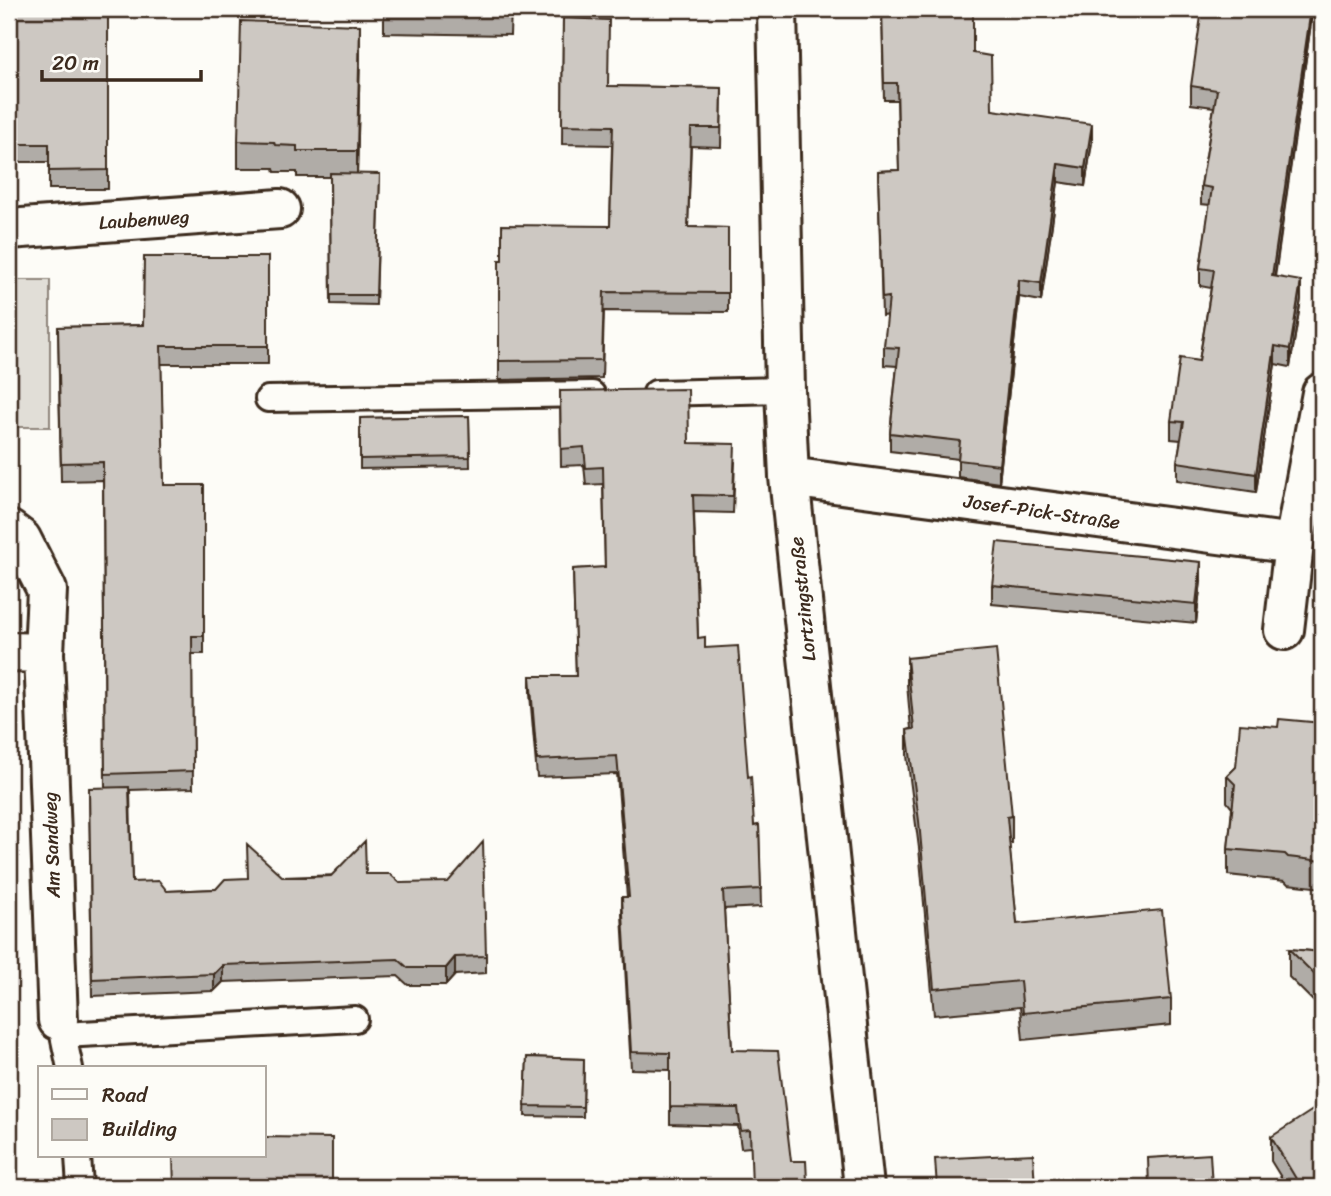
<svg xmlns="http://www.w3.org/2000/svg" width="1331" height="1196" font-family="Sriracha,sans-serif">
	<style>
		.green { fill: #e1ded7; stroke: #8e847a; stroke-width: 2 }
		.lines { fill: none; stroke-linecap: round; stroke-linejoin: round }
		.service-casing { stroke: #3b2a1e; stroke-width: 30 }
		.minor-casing { stroke: #3b2a1e; stroke-width: 44 }
		.service { stroke: #fdfcf7; stroke-width: 24 }
		.minor { stroke: #fdfcf7; stroke-width: 38 }
		.wall { fill: #b0aca7; stroke: #3b2a1e; stroke-width: 2 }
		.shaded-wall { fill: #908c88; stroke: #3b2a1e; stroke-width: 2 }
		.building { fill: #cdc8c2; stroke: #3b2a1e; stroke-width: 2 }
		.labels { text-anchor: middle; stroke-width: 6; stroke-linejoin: round; paint-order: stroke }
		.street-label { font-size: 19px; fill: #3b2a1e; stroke: #fdfcf7 }
	</style>
	<rect width="100%" height="100%" fill="#fdfcf7"/>
	<filter id="ink" filterUnits="userSpaceOnUse"><feTurbulence type="fractalNoise" baseFrequency=".0143" numOctaves="2"/><feDisplacementMap in="SourceGraphic" scale="14" xChannelSelector="R" yChannelSelector="G"/><feConvolveMatrix kernelMatrix="1 2 1 2 8 2 1 2 1" color-interpolation-filters="sRGB"/></filter>
	<g filter="url(#ink)">
		<path class="green" d="M9,280H50V427H9Z"/>
		<g class="lines">
			<defs>
				<path id="service" d="M656,393L785,390
					M268,399L592,394
					M58,1022L63,1035L70,1068
					M63,1035L355,1019
					M78,1156L80,1187"/>
				<path id="minor" d="M777,9L785,390L789,477L864,1187
					M9,229L280,209
					M789,477L1294,544L1322,393
					M9,530L21,539L47,590L44,653
					M1284,630L1294,544
					M9,652L44,653L58,1020"/>
			</defs>
			<use href="#service" class="service-casing"/>
			<use href="#minor" class="minor-casing"/>
			<use href="#service" class="service"/>
			<use href="#minor" class="minor"/>
		</g>
		<path class="wall" d="M10,9H108V189H49V162H11Z
			M384,9H511L510,35L384,33Z
			M882,9L973,53L992,110L1092,142L1085,186L1058,182L1041,301L1019,297L999,483L958,477V459L890,451V433L897,366L884,365V347L888,315L882,316L878,171L899,170L897,100H884Z
			M1313,9L1275,277L1301,299L1290,367L1275,364L1256,492L1177,480V462L1181,440L1171,439V421L1199,361L1211,288L1200,286V268L1210,205L1201,204V186L1214,107L1191,104V86Z
			M563,18L608,86L722,88L721,147L691,146L688,227L728,228V312L604,311L602,378L499,380V260H502L610,226L612,145L562,144Z
			M360,52L357,174H380L376,305L331,304L330,177H297V172H275L274,168H238V141Z
			M268,257V364H161L164,485H204V654H192L193,788L130,790L132,882L167,891L216,889L283,877L366,874L486,956V973L455,975L446,985H408L398,976L223,982L214,991L92,996L89,788H105L103,480L61,481L58,327L143,325Z
			M560,391L735,462L733,513L694,512L698,638L705,648L748,777L754,826L759,825L761,907L724,909L732,1050L791,1161L807,1181L750,1147L741,1148L738,1126L670,1124V1070L631,1069L622,915V897H627L617,774L537,777L530,694V676H576L573,569L605,568L603,484L586,485L584,465L561,466Z
			M469,416L470,467L360,469V418Z
			M1201,581L1196,623L992,604V585Z
			M907,658L1012,816V843H1009L1017,924L1171,999V1025L1023,1040L1020,1007L934,1015L919,848L907,756V730L911,729L907,684Z
			M1322,723V888L1288,884L1285,881L1228,875V849L1232,808L1227,802V776L1278,727Z
			M1289,949L1322,952V1010L1289,977Z
			M527,1057L584,1059L583,1117L525,1116Z
			M1271,1137L1322,1187H1287L1271,1161Z"/>
		<path class="shaded-wall" d="M1311,9H1313L1272,294V276Z
			M360,25V52L357,178V151Z
			M1092,124V142L1085,186V168Z
			M1058,164V182L1041,301V283Z
			M1019,280V297L999,483V465Z
			M1301,281V299L1290,367V349Z
			M1275,346V364L1256,492V474Z
			M1201,562V581L1196,623V604Z
			M455,957V975L446,985V968Z
			M223,965V982L214,991V974Z"/>
		<path class="building" d="M11,9H108V170L49,171V144H11Z
			M405,9H510V11Z
			M882,9H973V53L991,56L992,110L1092,124L1085,168L1058,164L1041,283L1019,280L999,465L958,460L960,441L890,433L899,348L884,347L889,297L882,298L878,171L899,170L897,83H884Z
			M1202,9H1311L1272,276L1301,281L1290,349L1275,346L1256,474L1177,462L1184,422L1171,421L1180,358L1199,361L1214,270L1200,268L1212,188L1201,186L1217,90L1191,86Z
			M563,18L609,20L608,86L722,88L721,128H691L688,227L728,228V293L604,292L602,360L499,361V260H502V225L610,226L613,126L562,125Z
			M241,21L360,25L357,151H297V146L275,145L274,142L238,141Z
			M330,173L380,174L376,295H331Z
			M144,257H268V346H161L164,485H204V636H192L193,771L105,774L103,462L61,463L58,327L143,325Z
			M688,389L689,443L735,444L733,496L693,495L698,638L705,637V648L738,646L748,777L751,776L754,826L759,825L761,889L723,891L732,1050L778,1051L791,1161H806L807,1181H811V1187H752L750,1130L741,1131L738,1108L670,1107V1053L631,1052L622,897H629L617,756L537,760L530,676H576L573,569L605,567L603,467L586,468L584,447L561,449L560,391Z
			M469,416L470,457L360,459V418Z
			M997,542L1201,562L1196,604L992,585Z
			M996,649L1012,816L1007,817L1017,924L1162,910L1171,999L1023,1013L1020,981L934,989L919,821L907,730L914,729L907,658Z
			M1279,719L1322,723V861L1288,857L1285,854L1228,849L1235,784L1227,776L1236,767L1240,724L1278,727Z
			M129,787L132,882L159,881L167,891L216,889L225,879L248,878L247,844L283,877H308L331,876L365,841L366,874H390L400,883L448,882L483,842L486,956L455,957L446,968H408L398,959L223,965L214,974L92,979L89,788Z
			M1289,949L1322,952V982Z
			M527,1057L584,1059L583,1107L525,1106Z
			M1322,1104V1187H1301L1271,1137Z
			M264,1137L332,1138V1187H174L173,1156H264Z
			M1033,1154L1035,1187H937L935,1159Z
			M1210,1154L1212,1187H1149L1148,1158Z"/>
	</g>
	<g class="labels">
		<g class="street-label">
			<text transform="translate(144 219) rotate(-4)" y="7">Laubenweg</text>
			<text transform="translate(1042 511) rotate(8)" y="7">Josef-Pick-Straße</text>
			<text transform="translate(802 599) rotate(-96)" y="7">Lortzingstraße</text>
			<text transform="translate(51 845) rotate(-92)" y="7">Am Sandweg</text>
		</g>
	</g>
	<rect width="1331" height="1196" fill="none" stroke="#fdfcf7" stroke-width="35"/>
	<rect x="18" y="18" width="1296" height="1161" fill="none" stroke="#3b2a1e" stroke-width="2.5" filter="url(#ink)"/>
	<rect x="38" y="1066" width="228" height="91" fill="#fdfcf7" stroke="#afa8a0" stroke-width="2"/>
	<rect x="52" y="1089" width="35" height="10" fill="#fdfcf7" stroke="#afa8a0" stroke-width="2"/>
	<text x="102" y="1102" font-size="21" fill="#3b2a1e">Road</text>
	<rect x="52" y="1119" width="35" height="21" fill="#cdc8c2" stroke="#afa8a0" stroke-width="2"/>
	<text x="102" y="1136" font-size="21" fill="#3b2a1e">Building</text>
	<path d="M42 70v10h159v-10" fill="none" stroke="#3b2a1e" stroke-width="3.5"/>
	<text x="52" y="70" font-size="21" fill="#3b2a1e" stroke="#fdfcf7" stroke-width="5" paint-order="stroke">20 m</text>
</svg>
